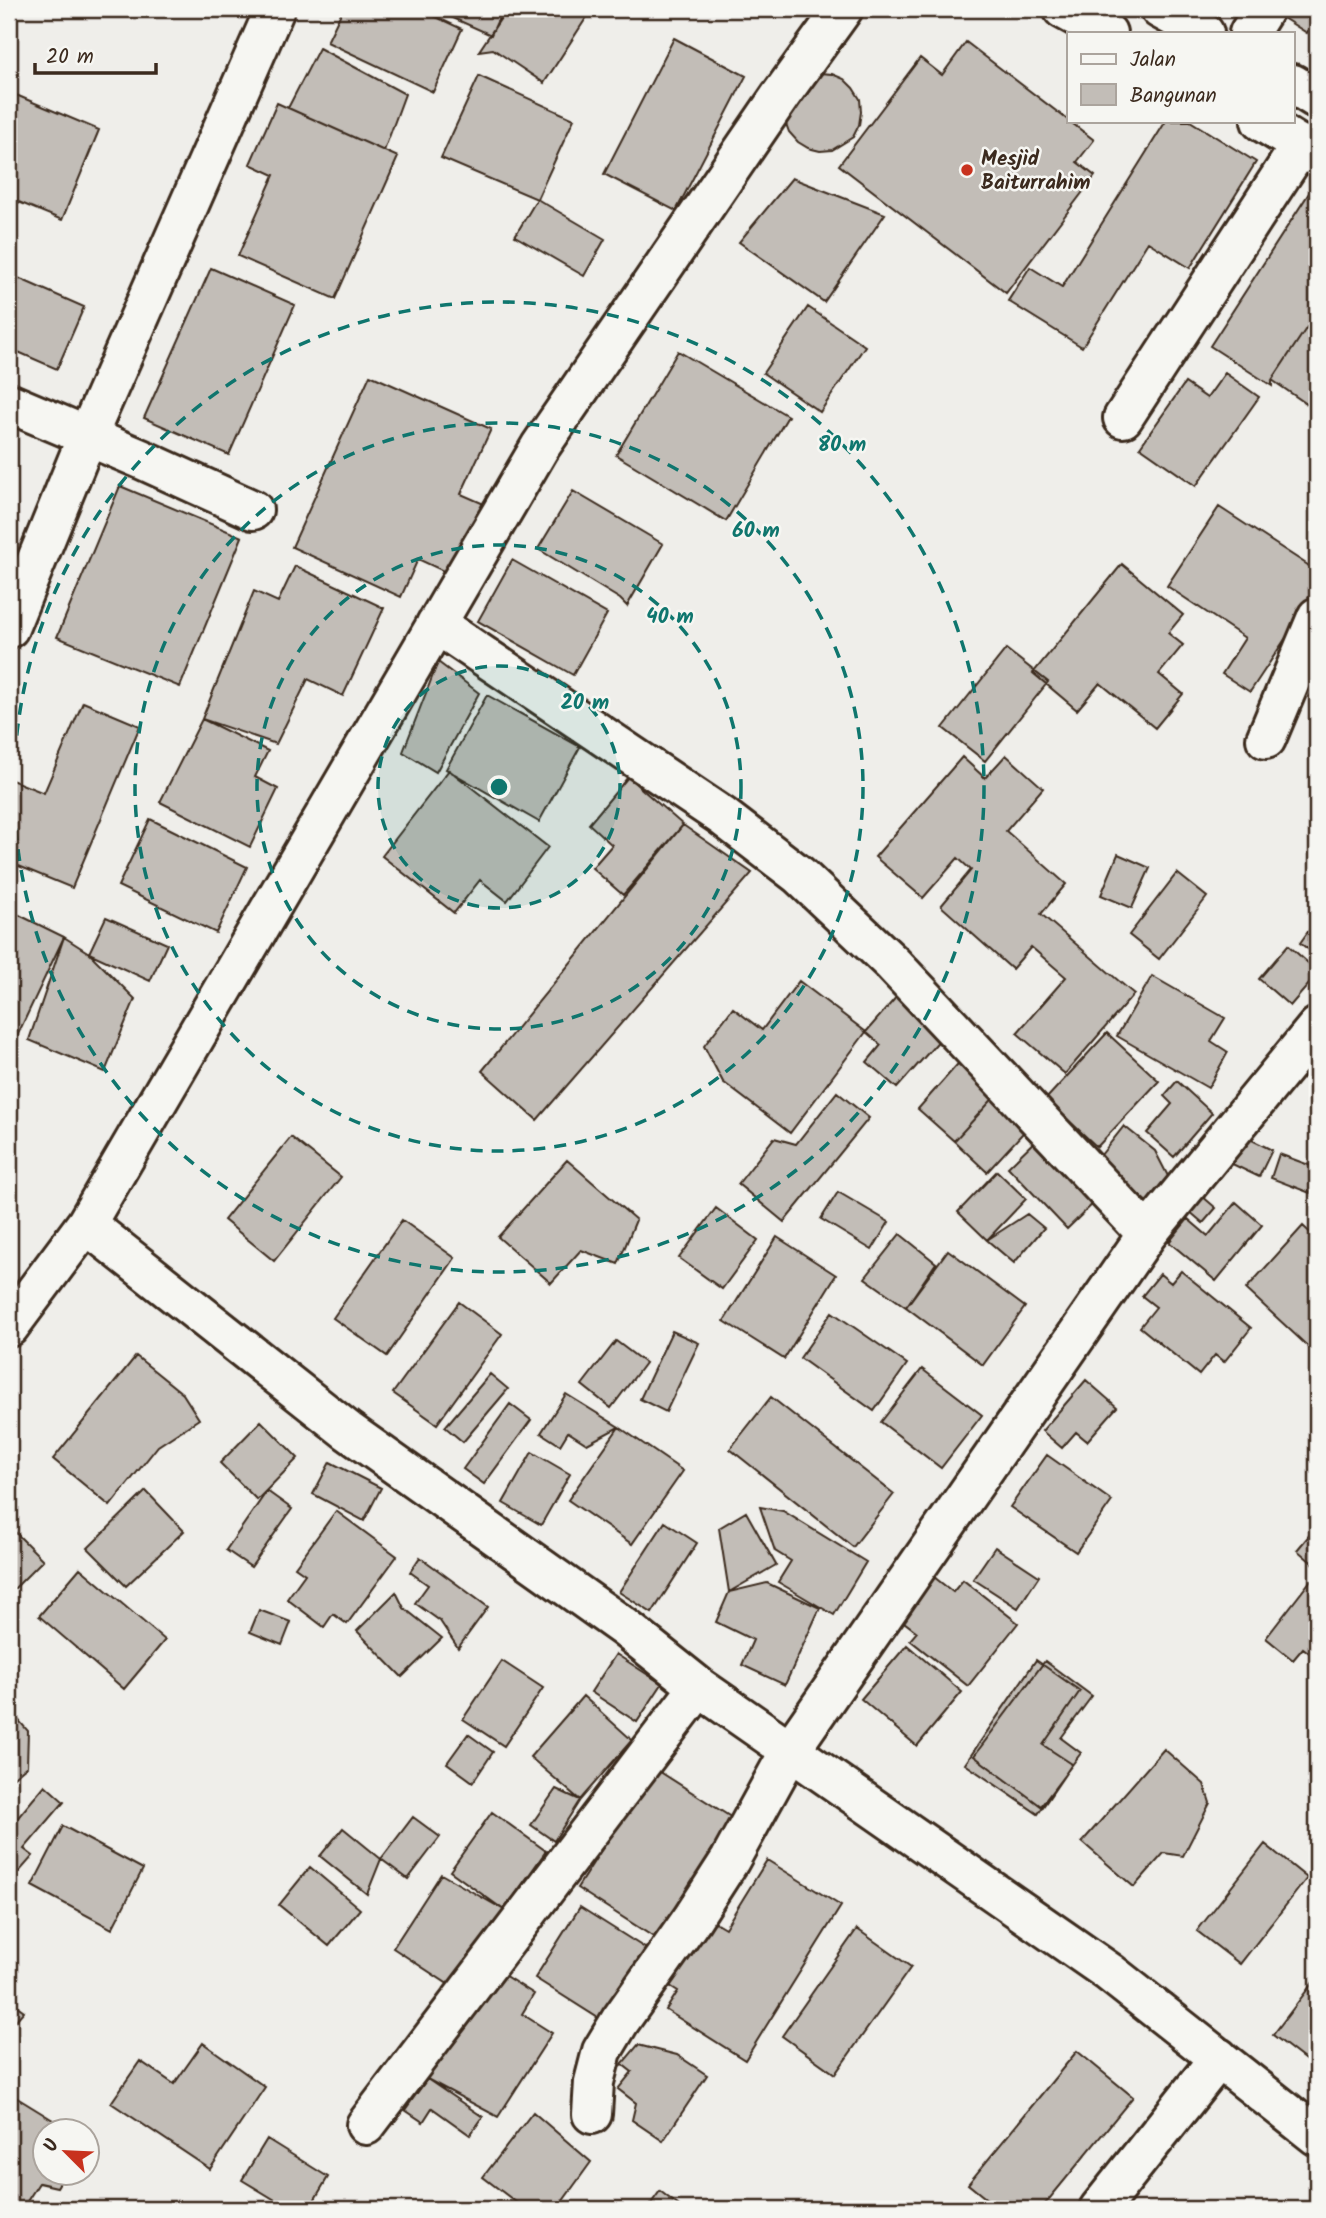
<svg xmlns="http://www.w3.org/2000/svg" width="1326" height="2218" font-family="Kalam,sans-serif">
	<style>
		.building { fill: #c2bdb7; stroke: #3b2a1e; stroke-width: 2 }
		.lines { fill: none; stroke-linecap: round; stroke-linejoin: round }
		.minor-casing { stroke: #3b2a1e; stroke-width: 44 }
		.primary-casing { stroke: #3b2a1e; stroke-width: 44 }
		.minor { stroke: #f6f6f2; stroke-width: 38 }
		.primary { stroke: #f6f6f2; stroke-width: 38 }
		.ring { fill: none; stroke: #0f766e; stroke-width: 3.5; stroke-dasharray: 12 9 }
		.poi-dot { fill: #c8321e; stroke: #f6f6f2; stroke-width: 2.5 }
		.labels { text-anchor: middle; stroke-width: 5; stroke-linejoin: round; paint-order: stroke }
		.poi-label { font-size: 21px; font-weight: bold; fill: #3b2a1e; stroke: #f6f6f2; text-anchor: start }
		.centre { fill: #0f766e; stroke: #f6f6f2; stroke-width: 3.5 }
		.ring-label { font-size: 21px; text-anchor: middle; font-weight: bold; fill: #0f766e; stroke: #f6f6f2; stroke-width: 5; stroke-linejoin: round; paint-order: stroke }
	</style>
	<rect width="100%" height="100%" fill="#efeeea"/>
	<filter id="ink" filterUnits="userSpaceOnUse"><feTurbulence type="fractalNoise" baseFrequency=".0143" numOctaves="2"/><feDisplacementMap in="SourceGraphic" scale="14" xChannelSelector="R" yChannelSelector="G"/><feConvolveMatrix kernelMatrix="1 2 1 2 8 2 1 2 1" color-interpolation-filters="sRGB"/></filter>
	<g filter="url(#ink)">
		<path class="building" d="M343,9H419L462,29L433,92L327,42Z
			M433,9H503L491,35Z
			M507,9H592L544,83L493,49L479,51Z
			M1284,9H1317V16L1307,33L1280,16Z
			M674,38L746,76L676,211L604,174Z
			M966,42L1094,140L1077,162L1095,176L1006,293L839,165L920,58L942,75Z
			M319,48L405,94L384,151L288,108Z
			M819,73L832,74L844,79L853,88L860,99L861,112L859,125L853,137L832,150L820,151L808,148L798,142L789,132L785,121Z
			M479,76L574,119L537,199L441,158Z
			M9,92L99,130L62,220L9,198Z
			M277,103L398,157L335,299L238,256L274,175L250,164Z
			M1166,121H1190L1256,162L1190,268L1148,242L1082,347L1008,301L1030,267L1062,287Z
			M792,178L885,214L824,302L739,242Z
			M1311,190L1317,194V312L1272,380V386L1210,346Z
			M537,199L605,239L584,276L515,236Z
			M211,268L295,305L229,455L144,418Z
			M9,274L84,307L57,369L9,348Z
			M808,307L865,346L820,412L763,373Z
			M1317,312V411L1272,380Z
			M678,351L788,416L726,521L616,455Z
			M1225,373L1259,397L1196,486L1140,447L1185,383L1207,398Z
			M370,375L491,429L461,494L484,504L452,575L418,559L401,597L292,547Z
			M120,486L242,537L180,687L57,637Z
			M573,491L663,544L627,606L620,599L538,549Z
			M1219,507L1317,571V591L1250,692L1222,674L1245,638L1167,586Z
			M512,560L607,614L573,675L478,621Z
			M1122,564L1183,615L1168,633L1183,645L1159,674L1183,694L1155,728L1100,683L1077,710L1033,673Z
			M295,566L384,608L343,696L308,679L276,744L202,719L254,591L278,602Z
			M1006,649L1048,682L985,761L943,728Z
			M438,662L479,693L436,772L403,752Z
			M487,695L580,747L539,822L446,769Z
			M83,702L140,726L72,888L9,862V779L44,793Z
			M202,719L268,751L255,777L278,789L250,847L160,802Z
			M1006,755L1043,788L1006,831L1066,884L1041,914L1134,994L1065,1074L1017,1033L1066,977L1031,947L1012,969L941,906L971,870L958,858L923,898L875,857L962,757L985,778Z
			M449,770L548,847L507,901L480,880L454,913L382,856Z
			M628,777L683,825L623,895L592,868L612,845L589,824Z
			M150,819L247,867L216,933L118,886Z
			M683,825L752,873L537,1120L482,1071Z
			M1118,854L1150,868L1132,908L1101,895Z
			M1177,873L1207,897L1159,959L1129,935Z
			M9,910L64,937L9,1053Z
			M106,917L167,944L150,981L89,953Z
			M1314,923L1317,925V956L1300,943Z
			M64,937L89,953L135,999L105,1072L29,1040Z
			M1288,945L1317,971V975L1290,1006L1259,979Z
			M1152,976L1225,1018L1211,1041L1228,1052L1208,1088L1117,1036Z
			M799,981L866,1032L790,1133L723,1082L704,1046L733,1008L762,1030Z
			M898,995L944,1035L897,1088L867,1062L881,1045L866,1032Z
			M1107,1033L1159,1081L1097,1147L1046,1099Z
			M964,1057L1000,1091L954,1141L918,1109Z
			M1177,1081L1212,1113L1174,1157L1147,1133L1172,1104L1164,1096Z
			M1000,1091L1033,1122L987,1172L954,1141Z
			M837,1092L869,1118L784,1222L738,1184L774,1138L796,1144Z
			M1124,1126L1155,1151L1169,1178L1148,1203L1097,1160Z
			M1240,1134L1272,1150L1259,1177L1226,1161Z
			M1041,1135L1101,1196L1067,1229L1008,1167Z
			M291,1137L341,1177L274,1261L224,1220Z
			M1279,1154L1317,1168V1174L1310,1193L1271,1178Z
			M567,1160L636,1220L618,1264L581,1250L551,1283L498,1237Z
			M997,1171L1026,1199L987,1240L958,1212Z
			M838,1192L889,1222L872,1250L821,1219Z
			M1202,1196L1216,1208L1203,1223L1189,1211Z
			M1236,1202L1262,1225L1216,1281L1169,1242L1188,1219L1208,1236Z
			M716,1208L758,1240L722,1289L679,1258Z
			M1027,1214L1044,1228L1014,1263L987,1240Z
			M402,1220L455,1258L387,1356L333,1318Z
			M1303,1226L1317,1239V1355L1246,1289Z
			M900,1234L936,1263L906,1307L865,1278Z
			M777,1237L836,1275L784,1359L724,1321Z
			M948,1250L1025,1307L983,1365L906,1307Z
			M1181,1271L1251,1328L1224,1362L1215,1355L1199,1375L1140,1327L1156,1307L1142,1296L1160,1274L1171,1283Z
			M459,1302L502,1334L437,1424L393,1393Z
			M832,1312L907,1364L874,1411L800,1358Z
			M672,1331L699,1343L666,1412L640,1399Z
			M616,1341L645,1363L611,1408L582,1385Z
			M136,1356L183,1394L199,1419L158,1446L110,1506L53,1459Z
			M922,1369L982,1415L941,1468L881,1422Z
			M490,1374L508,1389L463,1442L445,1427Z
			M1086,1380L1117,1407L1087,1441L1076,1432L1062,1448L1042,1431Z
			M566,1394L619,1427L587,1444L568,1432L560,1445L541,1433Z
			M771,1397L894,1494L853,1547L730,1449Z
			M510,1404L531,1420L484,1484L463,1469Z
			M261,1421L298,1458L257,1500L220,1463Z
			M619,1427L683,1471L632,1544L568,1500Z
			M532,1452L570,1474L541,1525L503,1503Z
			M1047,1455L1112,1501L1076,1552L1010,1507Z
			M330,1462L381,1488L364,1521L313,1494Z
			M146,1491L184,1531L126,1586L88,1548Z
			M267,1491L292,1509L251,1567L226,1550Z
			M760,1507L783,1511L866,1562L834,1615L778,1582L791,1561L775,1551Z
			M336,1511L397,1556L347,1624L333,1614L324,1627L287,1599L305,1574L295,1567Z
			M746,1512L776,1565L729,1592L719,1528Z
			M665,1522L697,1543L652,1613L619,1592Z
			M9,1526L43,1560L9,1594Z
			M1317,1526V1567L1297,1550Z
			M995,1547L1039,1576L1018,1608L973,1579Z
			M420,1557L488,1607L458,1648L440,1621L415,1603L428,1585L410,1572Z
			M80,1568L165,1640L124,1689L39,1616Z
			M934,1577L953,1592L963,1580L1018,1623L968,1686L910,1640L917,1632L900,1619Z
			M1311,1580L1317,1586V1659L1303,1648L1293,1660L1266,1638Z
			M767,1583L820,1608L785,1685L742,1665L753,1640L716,1622L729,1592Z
			M396,1592L404,1608L442,1638L402,1677L357,1631Z
			M259,1610L291,1622L282,1645L250,1632Z
			M907,1645L962,1692L917,1746L861,1699Z
			M616,1654L662,1684L637,1722L591,1692Z
			M1036,1660L1080,1691L1043,1745L1072,1764L1038,1814L965,1764Z
			M502,1661L543,1688L504,1746L463,1719Z
			M1045,1661L1092,1696L1061,1738L1081,1753L1041,1806L974,1756Z
			M583,1696L632,1740L580,1800L530,1757Z
			M9,1709L28,1731L27,1766L9,1781Z
			M468,1734L493,1752L473,1782L447,1763Z
			M1164,1749L1204,1784L1210,1803L1183,1856L1164,1853L1134,1887L1082,1842Z
			M654,1768L737,1821L660,1941L577,1888Z
			M45,1785L64,1802L24,1849L33,1856L19,1872L11,1866L9,1868V1828Z
			M556,1789L580,1800L554,1841L531,1825Z
			M492,1812L546,1851L504,1910L450,1871Z
			M413,1817L440,1837L408,1879L381,1859Z
			M63,1826L143,1869L112,1929L32,1886Z
			M343,1828L381,1859L367,1894L320,1856Z
			M1265,1844L1307,1878L1240,1964L1197,1931Z
			M767,1860L841,1906L745,2060L666,2010L678,1991L662,1981L703,1915L725,1928Z
			M310,1867L360,1909L329,1946L279,1905Z
			M441,1874L504,1910L457,1990L393,1948Z
			M580,1907L648,1950L603,2021L535,1978Z
			M857,1929L911,1967L835,2074L782,2036Z
			M491,1967L534,1994L522,2014L552,2033L498,2117L427,2079Z
			M1317,1977V2069L1273,2035Z
			M9,2000L24,2011L9,2028Z
			M203,2043L265,2087L210,2169L111,2103L140,2061L174,2084Z
			M638,2045L677,2055L707,2075L663,2141L632,2120L636,2103L618,2089L632,2072L622,2064Z
			M1077,2051L1133,2097L1041,2209H999L968,2184Z
			M427,2079L483,2117L470,2135L432,2108L423,2122L405,2110Z
			M9,2093L69,2130H46V2172H66L57,2187L39,2183L22,2209H9Z
			M533,2112L591,2162L557,2209H525L483,2177Z
			M267,2139L328,2177L309,2209H290L242,2180Z
			M660,2191L683,2209H647Z"/>
		<g class="lines">
			<defs>
				<path id="minor" d="M1249,33L1264,9
					M9,403L141,459L253,510
					M1123,418L1301,145
					M436,624L722,816L799,875L892,963L1147,1234
					M9,628L87,437L275,9
					M1266,739L1317,617
					M86,1224L348,1431L624,1627L699,1687L1109,1972L1317,2136
					M9,1327L86,1224L540,447L781,95L843,9
					M592,2114L594,2082L602,2051L620,2021L692,1919L730,1860L791,1749L1147,1234L1317,1027
					M366,2125L699,1687
					M1099,2209L1219,2058"/>
				<path id="primary" d="M1063,9L1107,33
					M1160,9L1204,33
					M1293,84L1317,99
					M1261,121L1317,156"/>
			</defs>
			<use href="#minor" class="minor-casing"/>
			<use href="#primary" class="primary-casing"/>
			<use href="#minor" class="minor"/>
			<use href="#primary" class="primary"/>
		</g>
	</g>
	<circle cx="499" cy="787" r="121" fill="#0f766e" fill-opacity=".12"/>
	<g class="ring">
		<circle cx="499" cy="787" r="121"/>
		<circle cx="499" cy="787" r="242"/>
		<circle cx="499" cy="787" r="364"/>
		<circle cx="499" cy="787" r="485"/>
	</g>
	<circle class="poi-dot" cx="967" cy="170" r="7"/>
	<g class="labels">
		<g class="poi-label">
			<text x="981" y="165">Mesjid<tspan x="981" dy="24">Baiturrahim</tspan></text>
		</g>
	</g>
	<circle cx="499" cy="787" r="10" class="centre"/>
	<g class="ring-label">
		<text x="842" y="451">80 m</text>
		<text x="756" y="537">60 m</text>
		<text x="670" y="623">40 m</text>
		<text x="585" y="709">20 m</text>
	</g>
	<rect width="1326" height="2218" fill="none" stroke="#f6f6f2" stroke-width="35"/>
	<rect x="18" y="18" width="1291" height="2183" fill="none" stroke="#3b2a1e" stroke-width="2.5" filter="url(#ink)"/>
	<rect x="1067" y="32" width="228" height="91" fill="#f6f6f2" stroke="#aba49d" stroke-width="2"/>
	<rect x="1081" y="54" width="35" height="10" fill="#f6f6f2" stroke="#aba49d" stroke-width="2"/>
	<text x="1130" y="66" font-size="21" fill="#3b2a1e">Jalan</text>
	<rect x="1081" y="84" width="35" height="21" fill="#c2bdb7" stroke="#aba49d" stroke-width="2"/>
	<text x="1130" y="102" font-size="21" fill="#3b2a1e">Bangunan</text>
	<g transform="translate(66 2152) rotate(294)"><circle r="33" fill="#f6f6f2" stroke="#aba49d" stroke-width="2"/>
	<path d="M0-5L12 26L0 18L-12 26Z" fill="#c8321e"/>
	<text y="-10" font-size="19" font-weight="bold" text-anchor="middle" fill="#3b2a1e">U</text>
	</g>
	<path d="M35 63v10h121v-10" fill="none" stroke="#3b2a1e" stroke-width="3.5"/>
	<text x="46" y="63" font-size="21" fill="#3b2a1e" stroke="#f6f6f2" stroke-width="5" paint-order="stroke">20 m</text>
</svg>
